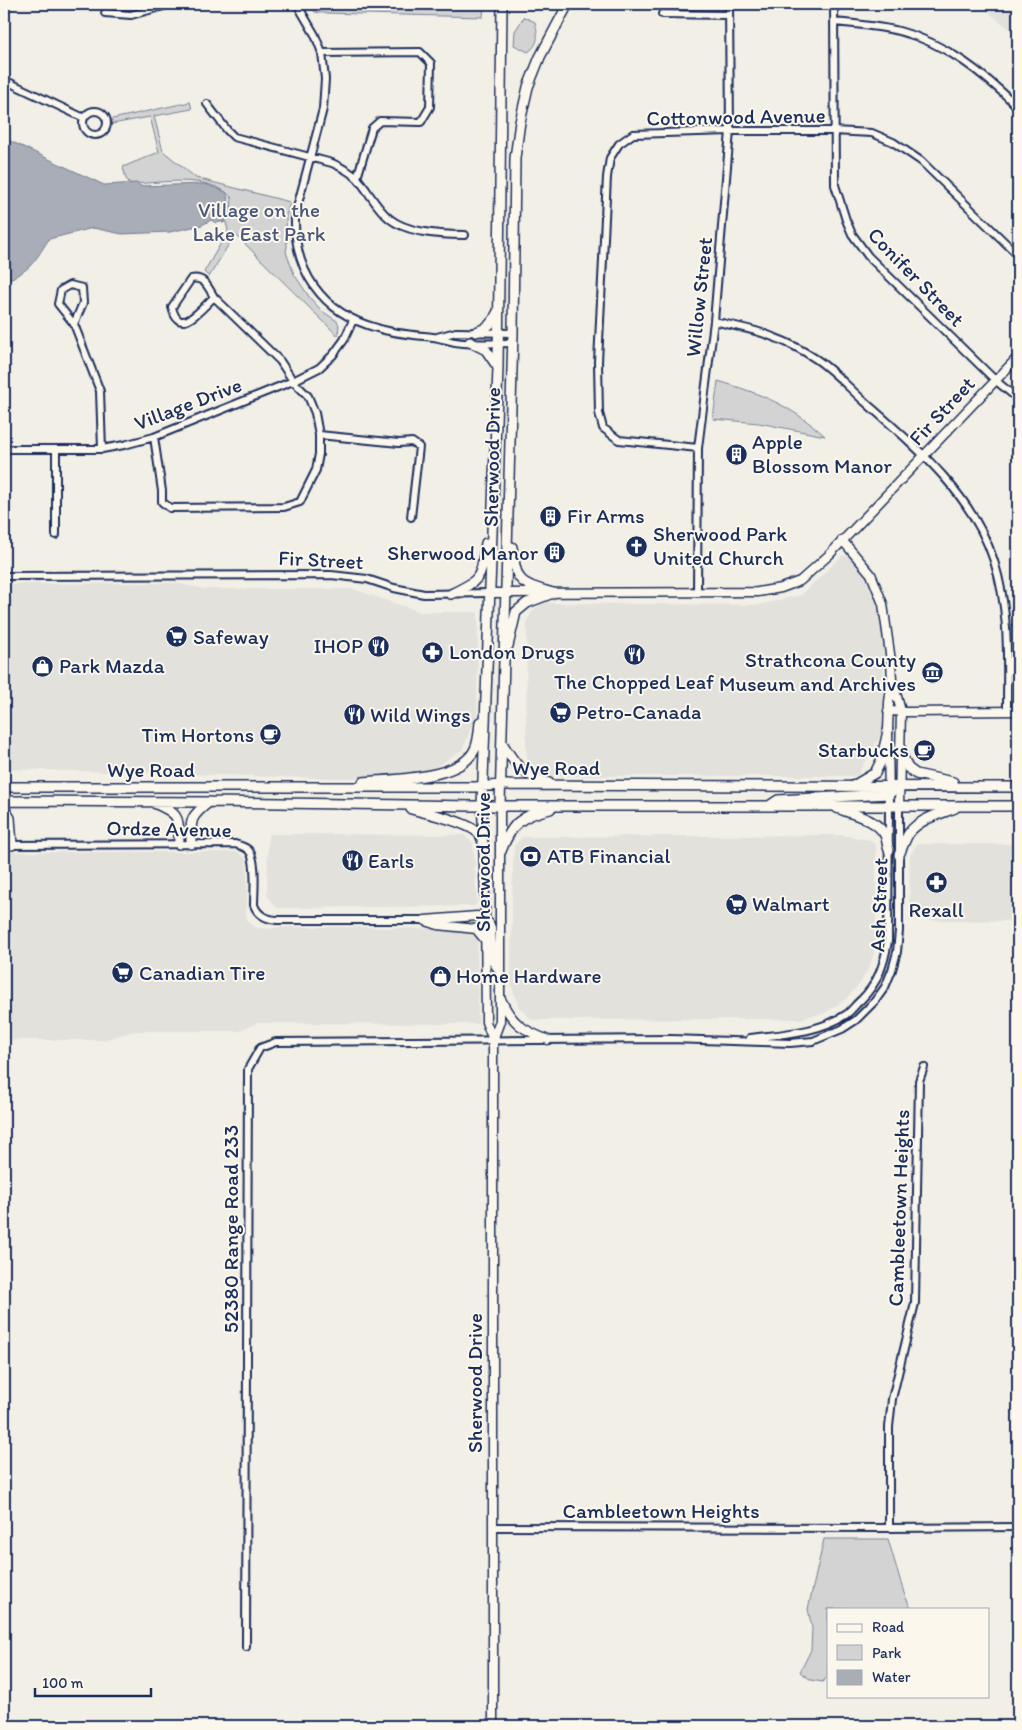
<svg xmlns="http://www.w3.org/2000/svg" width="1022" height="1730" font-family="Itim,sans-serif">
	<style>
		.built { fill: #e2e1dc }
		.green { fill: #d2d3d2; stroke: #768198 }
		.water { fill: #a9adb7; stroke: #707b93 }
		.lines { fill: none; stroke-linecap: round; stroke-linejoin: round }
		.minor-casing { stroke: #1b2f5e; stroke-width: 10 }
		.tertiary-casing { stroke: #1b2f5e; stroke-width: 11 }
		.secondary-casing { stroke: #1b2f5e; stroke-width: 12 }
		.minor { stroke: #fbf7ec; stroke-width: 6 }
		.tertiary { stroke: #fbf7ec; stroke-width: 8 }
		.secondary { stroke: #fbf7ec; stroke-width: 9 }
		.labels { text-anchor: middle; stroke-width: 4; stroke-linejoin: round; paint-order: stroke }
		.street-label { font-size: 21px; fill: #1b2f5e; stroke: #fbf7ec }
		.park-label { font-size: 21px; fill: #49587b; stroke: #fbf7ec }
		.poi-label { font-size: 21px; fill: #1b2f5e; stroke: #fbf7ec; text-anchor: start }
	</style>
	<rect width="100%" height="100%" fill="#f2efe6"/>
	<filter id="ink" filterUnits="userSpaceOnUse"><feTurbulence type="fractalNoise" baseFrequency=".02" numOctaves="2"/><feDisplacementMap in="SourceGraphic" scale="10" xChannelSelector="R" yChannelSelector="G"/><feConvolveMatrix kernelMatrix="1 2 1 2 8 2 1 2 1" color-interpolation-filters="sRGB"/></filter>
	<g filter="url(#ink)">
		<path class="built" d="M972,4H1018V36L987,11Z
			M842,556H851L864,572L875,591L881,612L884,631L883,731L857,776H545L529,767L526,749L527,621L533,610L544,603L758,605L801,595Z
			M175,583L205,589H353L421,612H478L477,714L462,750L430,771L387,778H319L4,769V584Z
			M268,834L464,835L473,843L477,903L474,906L277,908L267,895Z
			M842,835L871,840L876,846V945L870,965L861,982L846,999L825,1013L799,1019L532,1020L519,1007L511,985L512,902L514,846L522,837Z
			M917,844H1018V921L909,920L910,855Z
			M4,852H238L247,860V898L245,912L248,921L256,928L269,929L278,927H361L474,930L477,934L478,1024L257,1023L240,1031H134L103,1040H4Z"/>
		<path class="green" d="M309,4H484L483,17L323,13L315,12Z
			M524,17L535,22C538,34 540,44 528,52L514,45L515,31Z
			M190,102L192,109L154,116L163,151L196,178L290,202L286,217L287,247L286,252L294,274L310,298L322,311L337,321L339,325L338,336L235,234L209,277L204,272L228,231L226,222L222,223C231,217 231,208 232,198C210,173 161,183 131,184L126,179L123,167L159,152L150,117L112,124V119Z
			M718,381C762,394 790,405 825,436L759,423L713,419Z
			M824,1539H888L904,1593L911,1609H828V1677L822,1682L811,1680L800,1672L811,1650L812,1628L808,1609Z"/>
		<path class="water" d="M4,138L104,185L137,183L140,186L205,184L226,192L231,208L225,221L216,223L211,220L202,225L170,232L122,234L93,228L49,239C34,262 31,271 4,281Z"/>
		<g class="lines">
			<defs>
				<path id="minor" d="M297,4L315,35L322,53L325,79L323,109L295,215C293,271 322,313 377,328C395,334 414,335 433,337C441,338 448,341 455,342C474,345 494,343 513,343
					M834,4L835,185L846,220L852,234L868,256L995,380L1018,399
					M105,13L131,15L171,4
					M662,14L728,15
					M834,22C856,24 878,26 899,31C946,43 984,74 1018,107
					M322,53L420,52L431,63L430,107L421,122L380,121L372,128L357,178
					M4,80L84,118
					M207,104L227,130L234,137L332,163C341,167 351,172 358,179C369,192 377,209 390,219C408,233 444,235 465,235
					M83 123a12 12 0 1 1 24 0a12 12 0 1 1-24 0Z
					M714,321C733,326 755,329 773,337C787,342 804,351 816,359C834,371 849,388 865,402C916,447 972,493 994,561C1010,612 1007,659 1007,711
					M74,324L83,303L82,288L70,285L61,290L58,304L74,324L100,391L102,449
					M437,337L456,332L513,333
					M319,435L399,443L412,442L419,447L411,517
					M154,437L162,491V502L170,508L284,507L300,502L316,470L319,454V435L315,413L308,396L293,381L280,361L214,297C208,287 204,276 191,279L172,307C179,339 202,308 214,297
					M698,448L619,440L603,428L599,413L598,362L607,177L610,158L619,144L633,134L730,131H834L872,133L893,142L921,161L1018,255
					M4,449H102L124,445L154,437L293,381L319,368L333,355L344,340L353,320
					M56,535V449
					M4,576L331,575L367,579L394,588L424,594L490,593
					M697,593L698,448L714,321L730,131L729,4
					M4,845L235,844C241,846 247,847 250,852C257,863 254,892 254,905C258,916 267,919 277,920H425
					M750,1038C782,1034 819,1033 847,1014C852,1010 856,1004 861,1000C878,983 884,965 888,941L889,806
					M493,1527L889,1528V1427L892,1399L915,1303L919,1081L924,1067
					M889,1528L1018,1527
					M246,1647L248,1069L260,1048L276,1042L671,1039L790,1043L813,1041L842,1029L856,1020L875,1001L885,987L892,970L897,952L899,931V806"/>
				<path id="tertiary" d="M842,540L871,574L883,604L891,661L892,680L889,702L888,731L889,806
					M490,593L758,592L781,588L800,581L830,554L1018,357
					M893,682L901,711L899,806
					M888,711L909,712L1018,711
					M482,806L485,898L486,1022L493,1040V1726
					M425,920L477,916L489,923L491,928L493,962L500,972
					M426,921L438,925L476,929L485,940
					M502,1001C513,1025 524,1030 548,1040
					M493,1040L500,1021V805"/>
				<path id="secondary" d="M476,332C486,329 493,324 497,313
					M470,342L486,350L497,366
					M512,547C517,583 518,583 553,593
					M451,594C483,579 480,578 486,543
					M508,646L516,612L527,603L553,593
					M502,743C517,767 521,774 549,783
					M900,751L908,768L916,774L953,782
					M363,782C393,779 461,780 475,749C479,741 479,730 480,722
					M853,786L875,773L881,761L888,731
					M4,787H475L501,785L1018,787
					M4,801L209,802L474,806H1018
					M154,803C181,815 178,816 179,844
					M500,805L513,333L515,158L520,122L528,87L540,57L568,4
					M482,806L498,368L502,4
					M769,806L778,800L889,794L899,786
					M4,808L10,818L12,845
					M837,808C852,814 877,819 885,835C887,839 887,846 889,850
					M411,809C426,813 471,822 480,835C482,838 482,840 483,843
					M191,844C191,819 189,818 209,802
					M501,851C512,823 520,816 550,809
					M899,855C902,848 905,839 909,833C919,819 940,814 955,808"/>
			</defs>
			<use href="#minor" class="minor-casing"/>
			<use href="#tertiary" class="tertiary-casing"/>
			<use href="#secondary" class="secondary-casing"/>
			<use href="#minor" class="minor"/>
			<use href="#tertiary" class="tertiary"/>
			<use href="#secondary" class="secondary"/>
		</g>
	</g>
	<defs>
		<symbol id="building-disc" viewBox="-11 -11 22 22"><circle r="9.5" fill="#1b2f5e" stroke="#fbf7ec"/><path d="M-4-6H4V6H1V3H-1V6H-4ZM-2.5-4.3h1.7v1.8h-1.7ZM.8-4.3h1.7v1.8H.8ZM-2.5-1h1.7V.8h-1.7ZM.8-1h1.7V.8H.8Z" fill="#fff"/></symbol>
		<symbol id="church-disc" viewBox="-11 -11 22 22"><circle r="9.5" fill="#1b2f5e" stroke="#fbf7ec"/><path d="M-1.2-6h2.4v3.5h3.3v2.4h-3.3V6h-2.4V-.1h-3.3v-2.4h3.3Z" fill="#fff"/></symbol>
		<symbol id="supermarket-disc" viewBox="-11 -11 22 22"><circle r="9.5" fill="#1b2f5e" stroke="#fbf7ec"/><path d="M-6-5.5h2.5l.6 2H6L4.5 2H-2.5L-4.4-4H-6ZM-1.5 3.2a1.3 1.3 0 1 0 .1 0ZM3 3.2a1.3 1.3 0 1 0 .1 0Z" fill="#fff"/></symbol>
		<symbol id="restaurant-disc" viewBox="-11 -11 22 22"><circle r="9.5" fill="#1b2f5e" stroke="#fbf7ec"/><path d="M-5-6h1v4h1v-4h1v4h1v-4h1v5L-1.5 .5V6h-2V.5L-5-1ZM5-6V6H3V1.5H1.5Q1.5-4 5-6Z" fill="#fff"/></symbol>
		<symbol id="pharmacy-disc" viewBox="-11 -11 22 22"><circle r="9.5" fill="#1b2f5e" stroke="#fbf7ec"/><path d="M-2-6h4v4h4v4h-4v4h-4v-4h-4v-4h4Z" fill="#fff"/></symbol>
		<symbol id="shop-disc" viewBox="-11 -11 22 22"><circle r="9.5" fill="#1b2f5e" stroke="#fbf7ec"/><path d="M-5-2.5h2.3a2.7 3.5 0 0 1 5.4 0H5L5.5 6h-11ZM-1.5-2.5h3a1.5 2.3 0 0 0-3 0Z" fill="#fff"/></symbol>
		<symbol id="museum-disc" viewBox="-11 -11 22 22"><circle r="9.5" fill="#1b2f5e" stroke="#fbf7ec"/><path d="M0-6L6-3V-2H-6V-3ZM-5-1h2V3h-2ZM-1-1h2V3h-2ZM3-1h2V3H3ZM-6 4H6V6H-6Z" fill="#fff"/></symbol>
		<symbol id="cafe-disc" viewBox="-11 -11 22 22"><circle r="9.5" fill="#1b2f5e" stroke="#fbf7ec"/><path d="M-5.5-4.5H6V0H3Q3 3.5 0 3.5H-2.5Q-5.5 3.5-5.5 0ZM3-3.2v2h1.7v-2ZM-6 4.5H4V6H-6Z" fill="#fff"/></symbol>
		<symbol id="bank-disc" viewBox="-11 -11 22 22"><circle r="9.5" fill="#1b2f5e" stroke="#fbf7ec"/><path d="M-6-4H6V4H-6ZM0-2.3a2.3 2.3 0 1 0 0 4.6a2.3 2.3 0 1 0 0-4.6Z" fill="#fff"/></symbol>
	</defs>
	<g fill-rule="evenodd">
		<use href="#building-disc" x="724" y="442" width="25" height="25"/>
		<use href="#building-disc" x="538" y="504" width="25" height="25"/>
		<use href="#church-disc" x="624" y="534" width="25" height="25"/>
		<use href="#building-disc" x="542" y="540" width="25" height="25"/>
		<use href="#supermarket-disc" x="164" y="624" width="25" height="25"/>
		<use href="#restaurant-disc" x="366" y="634" width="25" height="25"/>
		<use href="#pharmacy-disc" x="420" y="640" width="25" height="25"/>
		<use href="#restaurant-disc" x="622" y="642" width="25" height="25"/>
		<use href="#shop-disc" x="30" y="654" width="25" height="25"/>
		<use href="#museum-disc" x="920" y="660" width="25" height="25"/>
		<use href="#supermarket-disc" x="548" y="700" width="25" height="25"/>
		<use href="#restaurant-disc" x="342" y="702" width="25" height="25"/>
		<use href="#cafe-disc" x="258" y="722" width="25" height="25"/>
		<use href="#cafe-disc" x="912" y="738" width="25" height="25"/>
		<use href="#bank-disc" x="518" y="844" width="25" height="25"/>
		<use href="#restaurant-disc" x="340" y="848" width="25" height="25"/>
		<use href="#pharmacy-disc" x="924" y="870" width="25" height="25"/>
		<use href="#supermarket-disc" x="724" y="892" width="25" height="25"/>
		<use href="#supermarket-disc" x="110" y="960" width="25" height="25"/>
		<use href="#shop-disc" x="428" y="964" width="25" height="25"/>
	</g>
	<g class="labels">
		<g class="street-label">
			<text transform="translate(736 117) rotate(-1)" y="7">Cottonwood Avenue</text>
			<text transform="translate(916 277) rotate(46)" y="7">Conifer Street</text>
			<text transform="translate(699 297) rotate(-84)" y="7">Willow Street</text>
			<text transform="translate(188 404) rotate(-21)" y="7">Village Drive</text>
			<text transform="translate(942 411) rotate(-47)" y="7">Fir Street</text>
			<text transform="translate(492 457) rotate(-89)" y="7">Sherwood Drive</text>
			<text transform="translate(321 560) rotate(3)" y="7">Fir Street</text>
			<text x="556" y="775">Wye Road</text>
			<text x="151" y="777">Wye Road</text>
			<text transform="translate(169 829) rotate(1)" y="7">Ordze Avenue</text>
			<text transform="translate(483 862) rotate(-90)" y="7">Sherwood Drive</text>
			<text transform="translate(879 905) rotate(-88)" y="7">Ash Street</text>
			<text transform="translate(899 1208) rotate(-88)" y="7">Cambleetown Heights</text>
			<text transform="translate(231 1229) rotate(-90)" y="7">52380 Range Road 233</text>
			<text transform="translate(475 1383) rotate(-90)" y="7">Sherwood Drive</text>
			<text x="661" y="1518">Cambleetown Heights</text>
		</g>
		<g class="park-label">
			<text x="259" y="217">Village on the<tspan x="259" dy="24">Lake East Park</tspan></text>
		</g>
		<g class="poi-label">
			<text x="752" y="449">Apple<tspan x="752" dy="24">Blossom Manor</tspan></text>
			<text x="567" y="523">Fir Arms</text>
			<text x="653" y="541">Sherwood Park<tspan x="653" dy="24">United Church</tspan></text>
			<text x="538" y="560" text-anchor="end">Sherwood Manor</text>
			<text x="193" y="644">Safeway</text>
			<text x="363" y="653" text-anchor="end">IHOP</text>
			<text x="449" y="659">London Drugs</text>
			<text x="916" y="667" text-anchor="end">Strathcona County<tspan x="916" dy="24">Museum and Archives</tspan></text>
			<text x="59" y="673">Park Mazda</text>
			<text x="634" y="689" text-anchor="middle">The Chopped Leaf</text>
			<text x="576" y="719">Petro-Canada</text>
			<text x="370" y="722">Wild Wings</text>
			<text x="254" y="742" text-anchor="end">Tim Hortons</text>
			<text x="909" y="757" text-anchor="end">Starbucks</text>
			<text x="547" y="863">ATB Financial</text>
			<text x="368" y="868">Earls</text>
			<text x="752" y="911">Walmart</text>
			<text x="936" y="917" text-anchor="middle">Rexall</text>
			<text x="139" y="980">Canadian Tire</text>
			<text x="456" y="983">Home Hardware</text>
		</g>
	</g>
	<rect width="1022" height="1730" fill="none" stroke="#fbf7ec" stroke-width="20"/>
	<rect x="10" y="10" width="1002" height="1710" fill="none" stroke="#1b2f5e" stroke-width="2" filter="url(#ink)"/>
	<rect x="827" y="1608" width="162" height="90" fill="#fbf7ec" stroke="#a1a7b3"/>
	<rect x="837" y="1624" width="25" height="8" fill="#fbf7ec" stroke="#a1a7b3"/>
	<text x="872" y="1632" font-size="15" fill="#1b2f5e">Road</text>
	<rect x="837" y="1645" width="25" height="15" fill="#d2d3d2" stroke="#a1a7b3"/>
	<text x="872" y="1658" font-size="15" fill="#1b2f5e">Park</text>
	<rect x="837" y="1670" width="25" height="15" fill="#a9adb7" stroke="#a1a7b3"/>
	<text x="872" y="1682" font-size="15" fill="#1b2f5e">Water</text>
	<path d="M35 1688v8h116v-8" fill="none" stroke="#1b2f5e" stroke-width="2.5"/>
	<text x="42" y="1688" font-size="15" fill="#1b2f5e" stroke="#fbf7ec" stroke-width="4" paint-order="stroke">100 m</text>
</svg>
